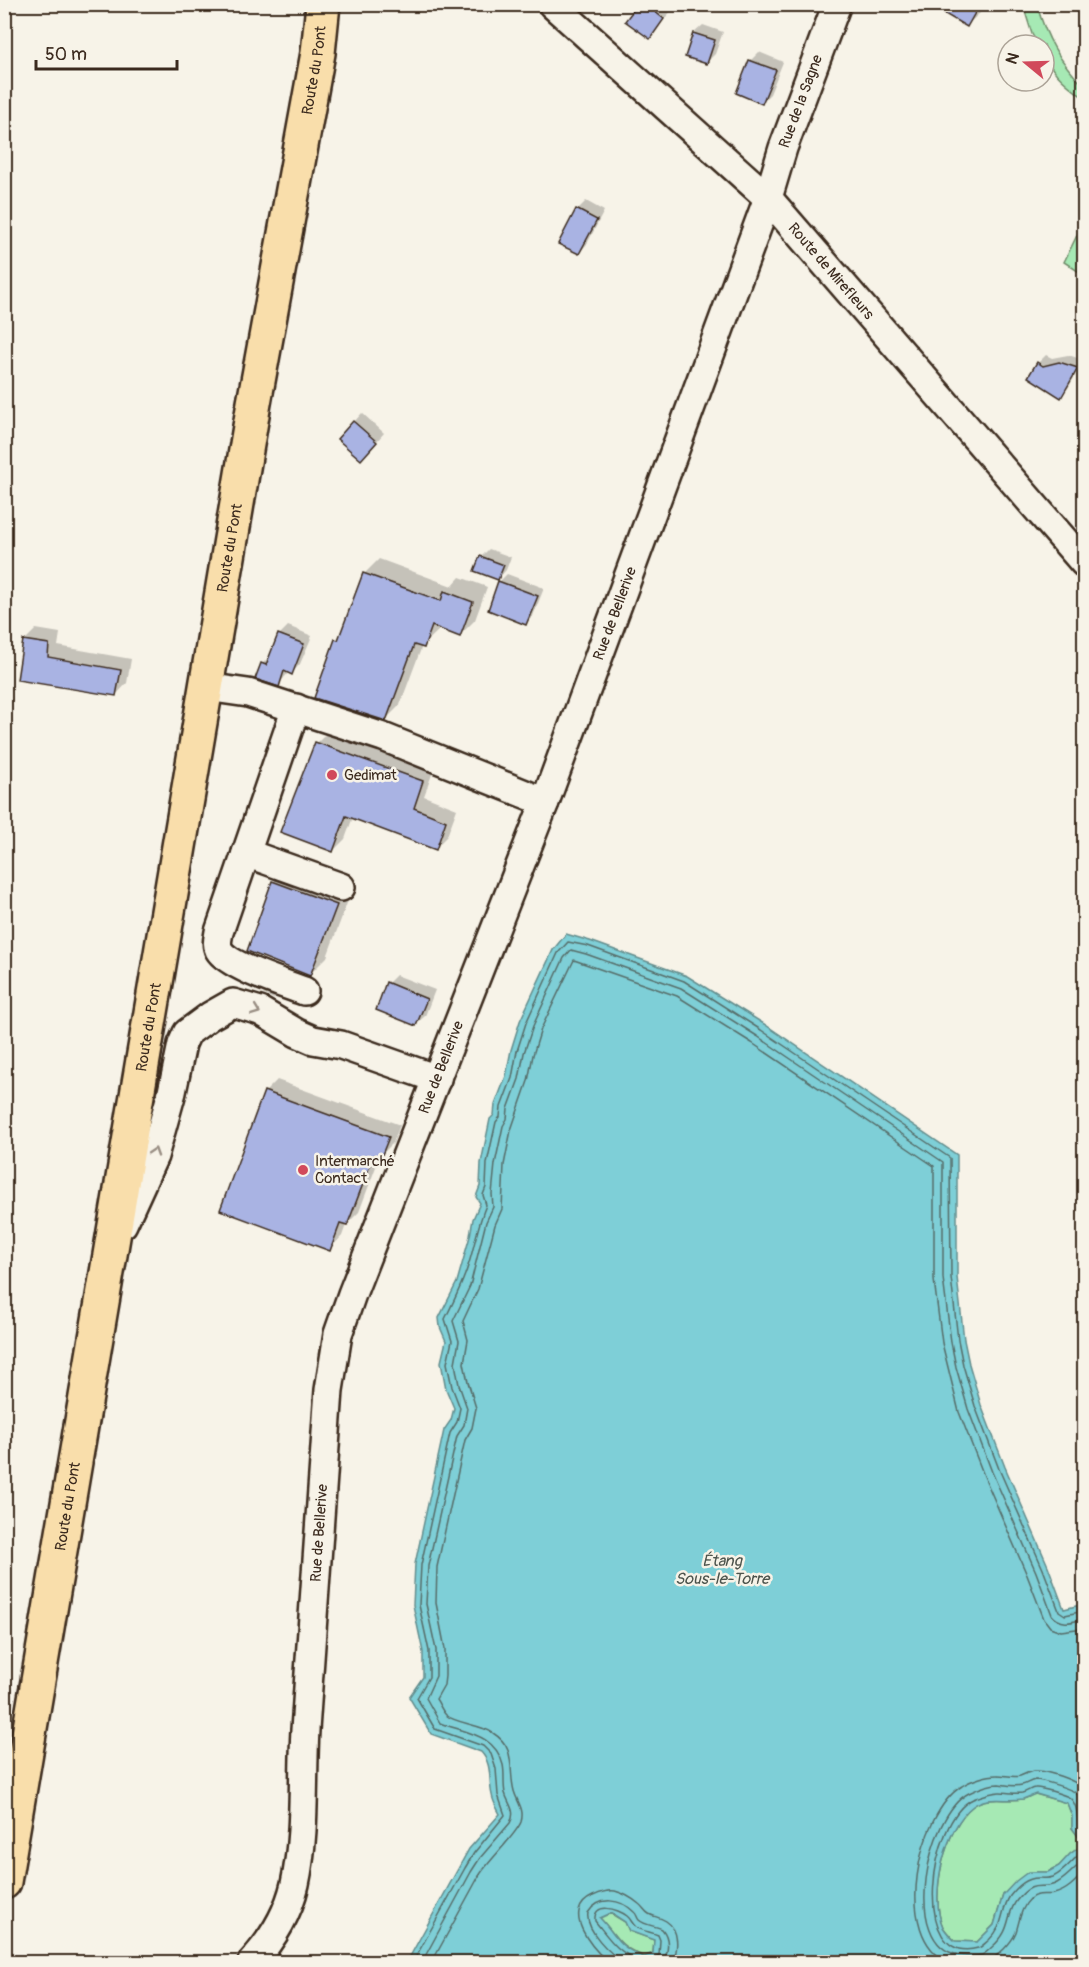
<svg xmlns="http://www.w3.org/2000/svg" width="1089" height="1967" font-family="Pangolin,sans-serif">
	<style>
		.green { fill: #a6e9b4; stroke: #708a69; stroke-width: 1.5 }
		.water { fill: #7ecfd7; stroke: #638d8d; stroke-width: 1.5; fill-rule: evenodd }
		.shadow { fill: #0003 }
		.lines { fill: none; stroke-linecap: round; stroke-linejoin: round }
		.shore { stroke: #566c68; stroke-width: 1.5 }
		.building { fill: #a9b3e3; stroke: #3b2a1e; stroke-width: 1.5 }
		.minor-casing { stroke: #3b2a1e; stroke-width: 32 }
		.major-casing { stroke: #3b2a1e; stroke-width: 38 }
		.minor { stroke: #f7f3e8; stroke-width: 27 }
		.major { stroke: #f9deab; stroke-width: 33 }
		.oneway { stroke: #998e83 }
		.poi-dot { fill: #d1495b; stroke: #f7f3e8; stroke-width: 2 }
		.labels { text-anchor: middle; stroke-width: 5; stroke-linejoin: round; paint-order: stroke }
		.street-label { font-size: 15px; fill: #3b2a1e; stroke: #f7f3e8 }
		.poi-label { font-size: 15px; fill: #3b2a1e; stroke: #f7f3e8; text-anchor: start }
		.water-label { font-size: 16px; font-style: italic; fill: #4c534c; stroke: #f7f3e8 }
	</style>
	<rect width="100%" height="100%" fill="#f7f3e8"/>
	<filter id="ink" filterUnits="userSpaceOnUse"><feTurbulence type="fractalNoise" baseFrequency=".0167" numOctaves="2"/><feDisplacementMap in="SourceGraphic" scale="12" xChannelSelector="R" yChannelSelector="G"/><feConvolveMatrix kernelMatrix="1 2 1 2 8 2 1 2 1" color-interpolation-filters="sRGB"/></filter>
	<g filter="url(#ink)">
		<path class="green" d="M1023,5H1037C1046,38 1060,62 1084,86V98C1067,85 1044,68 1044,45H1038L1032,34Z
			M1084,221V275L1064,262Z
			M1035,1794L1067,1803L1072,1816V1828L1081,1840V1846L1070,1854L1059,1866L1048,1872H1037L1003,1895L994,1925L977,1942L955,1941C951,1937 946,1932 943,1927C929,1896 945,1827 973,1806C988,1795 1006,1802 1023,1799C1027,1798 1031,1795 1035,1794Z
			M610,1913L625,1922L629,1931L654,1940L653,1953L645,1957C616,1945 618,1937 599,1917Z"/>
		<path class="water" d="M566,934L590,941L687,976L764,1024L957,1155V1277L964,1340L969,1364L981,1405L1005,1467L1048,1566L1064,1609L1084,1604V1962H407L469,1849L500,1814C497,1808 493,1802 492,1795C488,1779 493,1765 481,1752L431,1734L409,1697L423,1677V1652L413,1605L415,1564L444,1430L451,1420L454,1408L446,1389L441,1362L446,1341L440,1327L439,1318L457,1282L470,1236L473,1219L480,1203L476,1197L480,1186L481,1163L490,1119L494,1115L495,1105L506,1076L511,1050L520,1021L553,950ZM1036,1794L1067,1803L1072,1816V1828L1081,1840V1846L1070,1854L1059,1866L1048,1872H1028L1016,1881L1003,1895L994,1925L977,1942L955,1941C951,1937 946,1932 943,1927C929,1896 945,1827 973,1806C988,1795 1006,1802 1023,1799C1027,1798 1032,1795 1036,1794ZM611,1913L625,1922L629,1931L654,1940L653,1953L644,1957C616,1946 618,1937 600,1918Z"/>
		<path class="shadow" d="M639,4H665L672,10L649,37Z
			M931,4H984L980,13L967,25Z
			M703,25L723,32L715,54L707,62L687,56L694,33Z
			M759,52L783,62L770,94L762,102L750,61Z
			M586,201L604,211L587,244L579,253L577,210Z
			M1046,355L1052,358L1068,355L1084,360L1068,388L1060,396L1038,363Z
			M362,413L384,433L369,450L354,422Z
			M489,549L511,557L506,570L498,579L481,557Z
			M379,559L452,586L460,577L487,587L475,620L460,635L440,627L438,631L422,646L400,705L385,720L335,642L341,636L364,574Z
			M507,574L544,588L533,616L526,623L499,582Z
			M288,626L312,636L300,664L292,673L289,672L278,685L262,664L271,655L279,635Z
			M36,629L60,633L58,646L131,659L127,683L116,695L19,678L24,641Z
			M329,731L434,769L424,796L457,809L447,836L435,848L353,817L345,839L333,851L317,743Z
			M291,864L353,887L327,957L309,975L273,882Z
			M396,975L435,990L425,1016L416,1024L388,983Z
			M267,989L277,995L274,999L263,994Z
			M277,1080L400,1125L393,1143L380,1156L359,1212L346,1225L342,1236L330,1249L265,1092Z"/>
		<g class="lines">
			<path class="shore" d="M1084,1811C1082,1806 1081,1799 1077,1794C1073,1789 1042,1780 1035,1780C1030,1781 1026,1784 1022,1785C1015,1787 1006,1785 999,1784C990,1784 977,1789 969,1793C927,1814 900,1946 959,1955C966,1956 975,1957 982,1955C986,1953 989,1950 992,1947C1013,1929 1005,1915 1017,1900C1036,1877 1040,1892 1057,1883C1068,1877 1075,1867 1084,1860
				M1084,1835C1074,1825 1081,1807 1070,1798C1066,1795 1040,1787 1035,1788C1031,1788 1027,1792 1022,1793C1015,1794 1007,1792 1000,1792C992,1792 981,1796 973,1799C929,1819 910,1967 978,1948C982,1947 985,1943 989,1940C1005,1925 1000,1911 1010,1896C1018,1886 1027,1877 1040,1878C1045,1878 1048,1879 1053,1877C1066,1871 1073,1858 1084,1851
				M413,1962L465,1868L474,1853L505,1815L498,1795L496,1769L491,1754L483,1746L435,1729L417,1698L429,1677V1651L419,1605L421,1565L450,1433L457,1422L460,1408L452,1387L447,1363L452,1341L445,1319C454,1301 463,1283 469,1263C475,1244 478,1224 486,1205L483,1195L486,1187L487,1163L496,1122L500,1117L501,1107L512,1078L517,1051L526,1023L558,953L568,942L588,946L684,981L761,1030L950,1158L951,1277L958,1340L963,1365L975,1406L999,1469L1043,1569L1059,1611L1065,1615L1084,1611
				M422,1962L471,1872L480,1858L510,1823C517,1811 508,1804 505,1793C503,1783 505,1774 503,1765C495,1734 466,1733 440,1723L426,1698L436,1676V1650L426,1604L428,1566L457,1436L464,1425L467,1408L459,1385L455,1363L459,1341L453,1321L470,1286L486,1222L493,1207L492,1194L495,1164L503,1126L507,1119L508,1109L519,1079L524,1053L533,1026L564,958L571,950L586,954L681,988L757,1036L943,1162V1278L951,1342L956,1367L968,1409L992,1472L1036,1572L1052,1615C1061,1626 1072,1622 1084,1619
				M432,1962L479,1876C488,1861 516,1835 521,1822C525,1809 517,1802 514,1791C508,1769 517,1748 493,1733C482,1725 454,1723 446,1715C442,1711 439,1703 436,1699L444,1685L445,1676V1649L436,1603L437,1567L465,1440L472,1428L476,1408L468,1382L464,1363L468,1340L463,1321L478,1289L495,1225L502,1209L504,1165L511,1130L528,1081L533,1055L541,1029L574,960L677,996L752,1043L934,1166V1280L942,1343L959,1412L984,1476L1027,1575L1044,1619L1050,1627L1061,1631L1084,1628
				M608,1962C592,1948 560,1911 593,1896C600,1893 607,1890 615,1891C623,1893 633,1899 639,1904C643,1907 645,1912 649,1914C654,1917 660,1917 666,1921C680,1930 678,1949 673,1962
				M624,1962C610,1954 585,1930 588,1913C599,1895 621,1899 634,1912C637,1914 637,1918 639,1920C644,1925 656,1926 662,1929C670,1938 669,1953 662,1962
				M642,1962C617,1952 611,1941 595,1921C593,1901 618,1909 627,1916C631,1919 632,1924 636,1927C642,1931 651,1932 658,1935L660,1940L659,1955L647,1962
				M949,1962C891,1938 918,1813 962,1786C971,1780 987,1775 998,1775C1005,1775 1013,1778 1020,1776C1025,1774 1029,1772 1033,1771C1046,1770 1076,1780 1084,1789
				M987,1962C998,1956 1011,1944 1016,1932C1020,1919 1021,1907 1031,1898C1038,1892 1046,1896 1054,1894C1067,1891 1076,1881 1084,1872"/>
		</g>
		<path class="building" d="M638,4H645L664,19L650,39L625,21Z
			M928,4H980L967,27Z
			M693,33L715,40L707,64L685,57Z
			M749,60L776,70L762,104L736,93Z
			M576,209L597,220L579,254L558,244Z
			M1037,362L1043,366L1059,362L1078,368L1061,398L1028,377Z
			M353,421L377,442L361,460L337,439Z
			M480,556L504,565L498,580L474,571Z
			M363,573L441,601L444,591L473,602L460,637L432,626L424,648L414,645L386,721L314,698L335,639L338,640Z
			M498,581L538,596L526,625L488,610Z
			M278,634L304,644L292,675L284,671L279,687L255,679L261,663L266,665Z
			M23,640L49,644L48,657L121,670L116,696L17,680Z
			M315,742L423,781L414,808L446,821L436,850L346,816L333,852L280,832Z
			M272,881L337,905L310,976L247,951Z
			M386,982L427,999L416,1026L376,1010Z
			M264,1091L389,1137L381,1157L374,1155L347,1226L340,1224L330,1251L220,1210Z"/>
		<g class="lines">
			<defs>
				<g id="minor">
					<path id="s1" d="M552,4L768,198L1084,563"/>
					<path d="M206,687L248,693L383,737L545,802"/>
					<path d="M296,708L219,932C218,938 216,944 219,950C228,966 285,984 304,991"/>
					<path d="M246,853L341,887"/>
					<path d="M123,1224L154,1156L172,1092L182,1044L187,1033L210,1016L233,1003L260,1011L297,1033L313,1040L341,1045L437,1079"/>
					<path id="s2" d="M252,1962C272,1940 288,1914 295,1884C306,1833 302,1781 305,1730C313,1616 321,1503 329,1390L338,1334L352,1294L545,802L768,198L783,148L837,4"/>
				</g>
				<g id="major">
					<path id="s3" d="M4,1882L254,403L318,53L323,4"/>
				</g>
			</defs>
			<use href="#minor" class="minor-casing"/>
			<use href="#major" class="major-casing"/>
			<use href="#minor" class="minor"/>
			<use href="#major" class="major"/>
		</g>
		<defs><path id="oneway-chevron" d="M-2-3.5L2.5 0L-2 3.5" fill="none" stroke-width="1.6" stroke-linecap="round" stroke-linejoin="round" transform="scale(1.5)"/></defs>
		<g class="oneway">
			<use href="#oneway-chevron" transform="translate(256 1011) rotate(21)"/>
			<use href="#oneway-chevron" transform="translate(154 1152) rotate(-72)"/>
		</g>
	</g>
	<g class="poi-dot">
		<circle cx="332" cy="775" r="6"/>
		<circle cx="303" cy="1170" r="6"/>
	</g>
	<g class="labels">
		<g class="street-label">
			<text dy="5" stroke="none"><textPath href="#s3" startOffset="1838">Route du Pont</textPath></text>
			<text dy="5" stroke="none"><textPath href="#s2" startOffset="1959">Rue de la Sagne</textPath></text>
			<text dy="5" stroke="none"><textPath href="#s1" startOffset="387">Route de Mirefleurs</textPath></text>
			<text dy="5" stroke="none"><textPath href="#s3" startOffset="1353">Route du Pont</textPath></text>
			<text dy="5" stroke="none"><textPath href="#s2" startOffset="1414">Rue de Bellerive</textPath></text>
			<text dy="5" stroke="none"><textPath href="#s3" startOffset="867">Route du Pont</textPath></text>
			<text dy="5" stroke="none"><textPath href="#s2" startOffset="928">Rue de Bellerive</textPath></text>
			<text dy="5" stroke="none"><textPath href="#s3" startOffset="381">Route du Pont</textPath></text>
			<text dy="5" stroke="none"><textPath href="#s2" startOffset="442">Rue de Bellerive</textPath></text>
		</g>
		<g class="poi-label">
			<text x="344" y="780">Gedimat</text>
			<text x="315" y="1166">Intermarché<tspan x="315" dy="17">Contact</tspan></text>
		</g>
		<g class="water-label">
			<text x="722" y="1566">Étang<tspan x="722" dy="18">Sous-le-Torre</tspan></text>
		</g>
	</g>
	<rect width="1089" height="1967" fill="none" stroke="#f7f3e8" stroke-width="24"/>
	<rect x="12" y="12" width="1065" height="1943" fill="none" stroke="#3b2a1e" stroke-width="2" filter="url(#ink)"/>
	<g transform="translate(1026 63) rotate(289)"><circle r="28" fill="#f7f3e8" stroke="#aca397" stroke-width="1.5"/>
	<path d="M0-4.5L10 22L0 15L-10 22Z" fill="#d1495b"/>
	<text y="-9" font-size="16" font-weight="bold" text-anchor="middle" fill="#3b2a1e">N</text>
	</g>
	<path d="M36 60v9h141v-9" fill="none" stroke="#3b2a1e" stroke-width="3"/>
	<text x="45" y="60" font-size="18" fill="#3b2a1e" stroke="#f7f3e8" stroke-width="4.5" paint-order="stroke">50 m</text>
</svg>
